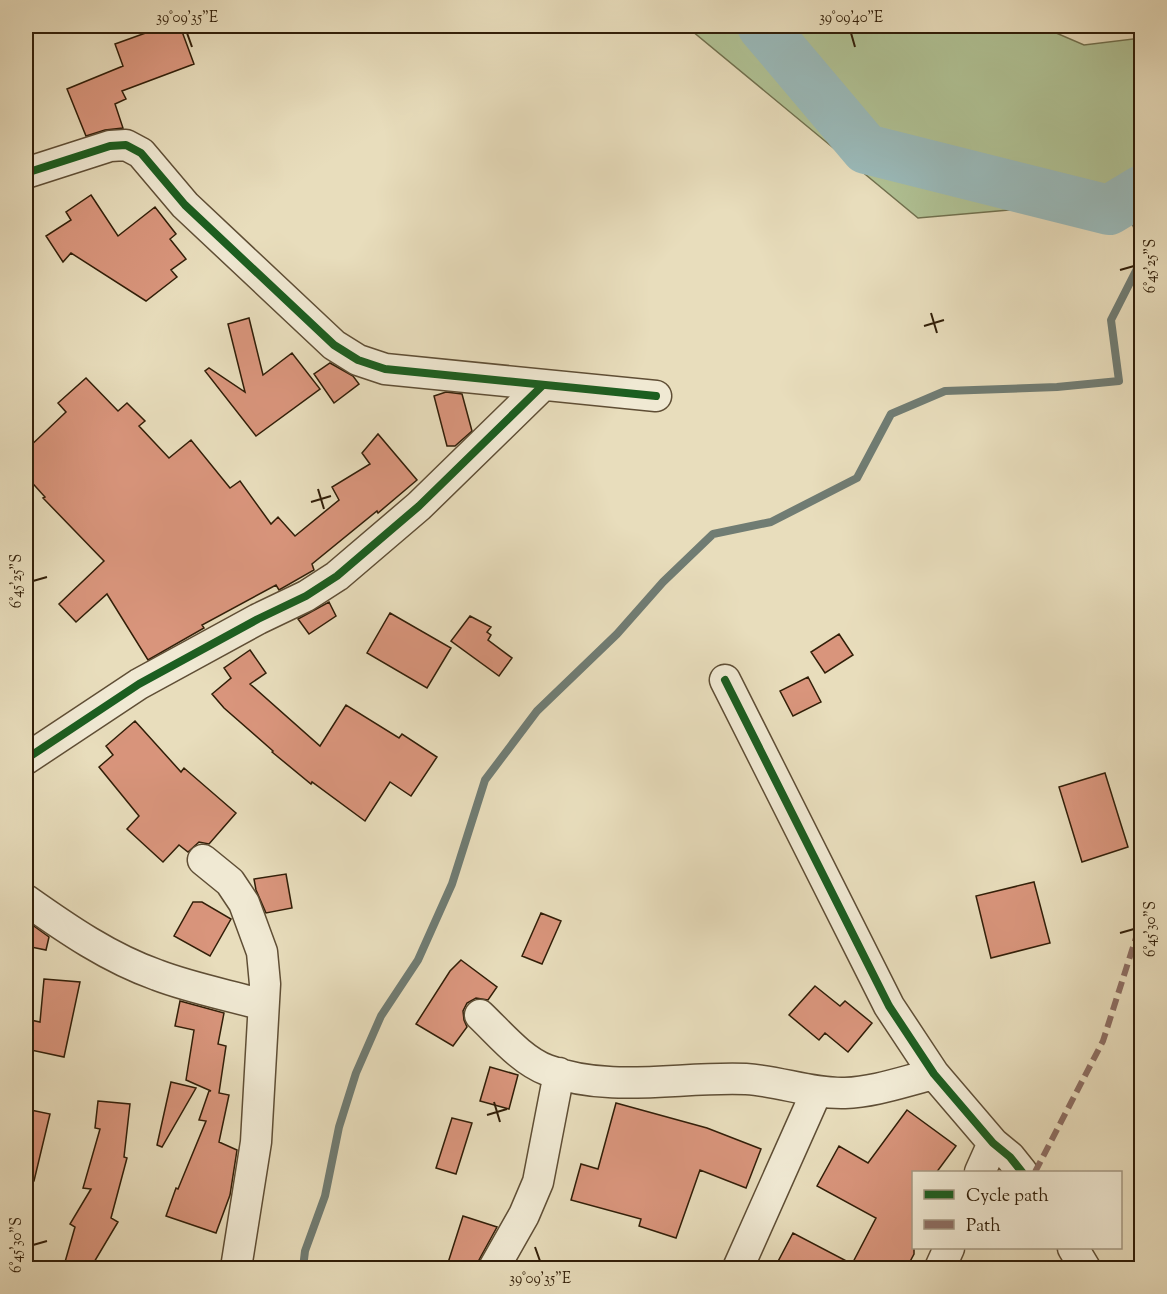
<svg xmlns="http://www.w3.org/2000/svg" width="1167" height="1294" font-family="'Sorts Mill Goudy',serif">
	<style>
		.green { fill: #b0c295; stroke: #70704e; stroke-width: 1.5 }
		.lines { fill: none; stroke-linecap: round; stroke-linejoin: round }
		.stream { stroke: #707c73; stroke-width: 8 }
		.river { stroke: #9ababa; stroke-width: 50 }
		.building { fill: #d9957c; stroke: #311e08; stroke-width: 1.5 }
		.street-casing { stroke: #5f4e35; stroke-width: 33 }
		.street { stroke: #f0e9d3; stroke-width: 30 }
		.quiet { stroke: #8d6e63; stroke-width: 6; stroke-dasharray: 12 6; stroke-linecap: butt }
		.cycleway-casing { stroke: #f0e9d3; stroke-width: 11 }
		.cycleway { stroke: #1b5e20; stroke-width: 8 }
		.ticks { fill: none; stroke: #311e08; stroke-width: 2 }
		.neatline { fill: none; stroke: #311e08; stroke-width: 2 }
		.ticks-label { font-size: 15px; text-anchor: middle; fill: #311e08 }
	</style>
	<rect width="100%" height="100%" fill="#e8ddbc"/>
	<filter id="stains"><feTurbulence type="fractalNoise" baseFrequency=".00333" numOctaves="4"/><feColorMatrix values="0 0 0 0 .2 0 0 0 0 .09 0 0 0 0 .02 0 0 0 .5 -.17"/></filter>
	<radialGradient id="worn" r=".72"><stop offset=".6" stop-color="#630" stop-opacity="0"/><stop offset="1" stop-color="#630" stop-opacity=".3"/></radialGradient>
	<path class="green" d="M686,26H1040L1084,45L1141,38V192L1125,200L918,218Z"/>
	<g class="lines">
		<path class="stream" d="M1125,200L1142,238
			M303,1268L305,1251L325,1196L339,1127L356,1073L381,1016L418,960L452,884L485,780L537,711L617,634L663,582L713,534L771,522L857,478L891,414L945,391L1057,387L1119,381L1111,320L1142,259"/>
		<path class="river" d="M762,26L866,149L1109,210L1142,190"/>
	</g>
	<path class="building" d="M165,26H180L194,64L122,91L126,99L115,104L123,128L105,130L86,136L67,89L123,66L115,44Z
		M91,195L118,236L155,207L176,234L170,239L186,259L171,270L177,277L146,301L71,253L63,262L46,236L71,220L66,212Z
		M249,318L263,375L292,353L320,389L256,436L205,371L209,368L245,392L228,324Z
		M330,363L353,376L359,384L334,403L314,374Z
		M86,378L118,411L127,403L145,421L139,426L169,458L191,440L230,488L240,481L271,524L278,517L295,536L339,500L332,487L370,464L362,453L378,434L417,480L378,513L377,511L312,564L314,570L279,590L276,585L202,625L204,628L148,660L107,594L76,622L59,604L104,561L43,498L45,497L26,476V450L66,412L58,403Z
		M446,392L462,394L472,431L455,446H447L434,396Z
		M329,602L336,616L309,634L298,619Z
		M390,613L451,648L427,688L367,653Z
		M470,616L491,627L487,632L491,635L488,640L512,658L499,676L451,641Z
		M839,634L853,655L825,673L811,652Z
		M250,650L266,673L250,684L320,746L346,705L399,738L402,734L437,757L411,796L390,782L365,821L312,782L311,784L272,752L273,751L224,708L212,694L231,678L224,668Z
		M808,677L821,702L793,716L780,691Z
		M135,721L181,772L184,768L236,813L209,844L199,842L188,852L179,845L163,862L127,829L139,816L99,767L113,755L106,746Z
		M1105,773L1128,847L1082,862L1059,787Z
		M286,874L292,908L266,913L256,890L254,879Z
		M1034,882L1050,943L991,958L976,896Z
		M193,902H202L231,919L210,956L174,936Z
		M541,913L561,921L542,964L522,956Z
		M31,924L49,937L46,950L26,946Z
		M461,960L497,987L488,1000L476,998L467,1003L463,1011L464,1020L467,1027L453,1046L416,1024L450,971Z
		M44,979L80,982L64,1057L26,1049V1019L40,1022Z
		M815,986L840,1006L845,1001L872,1023L848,1052L825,1033L819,1040L789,1015Z
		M180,1001L224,1013L218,1044L226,1046L219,1093L229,1095L219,1142L237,1150L230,1195L216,1233L166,1216L176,1188L178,1189L206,1121L199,1120L209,1091H211L186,1080L194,1030L175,1026Z
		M490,1067L518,1075L509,1109L480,1101Z
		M171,1082L196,1088L162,1147L157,1145Z
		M98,1101L130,1104L124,1157L127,1158L111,1218L118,1222L90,1269H63L75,1227L70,1224L91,1189L83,1188L100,1129L95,1128Z
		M616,1103L707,1128L761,1149L746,1188L700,1170L676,1238L639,1226L641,1219L571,1200L581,1164L598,1169Z
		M26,1109L50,1114L34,1181L26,1180Z
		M907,1110L956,1146L936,1173H914V1254L906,1269H774L793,1233L852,1264L876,1218L817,1186L839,1146L868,1163Z
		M452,1118L472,1123L456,1174L436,1168Z
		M463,1216L497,1227L479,1260L477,1269H446Z"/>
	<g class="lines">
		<defs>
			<path id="street" d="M26,173L110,146L126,145L141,153L185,205L334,345L358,360L385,369L656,396
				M725,680L889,1006L934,1074L993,1143L1010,1157L1022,1172
				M26,759L139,684L258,619L306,596L337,576L419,506L542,386
				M203,860L230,882L244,903L262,952L265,984L256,1142L236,1268
				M26,900C67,929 109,958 157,975C191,988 228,995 263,1005
				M480,1015C500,1034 521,1060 547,1070C611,1094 680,1076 746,1079C780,1081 811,1094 845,1093C875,1092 905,1081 934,1074
				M980,1172L993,1143
				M1073,1248L1085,1268
				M494,1268L524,1215L538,1182L559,1073
				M738,1268L816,1093
				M940,1268L949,1248"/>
		</defs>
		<use href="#street" class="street-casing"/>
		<use href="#street" class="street"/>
		<path class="quiet" d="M1035,1172L1103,1041L1142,919"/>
		<defs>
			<path id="cycleway" d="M26,173L110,146L126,145L141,153L185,205L334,345L358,360L385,369L656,396
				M725,680L889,1006L934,1074L993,1143L1010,1157L1022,1172
				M26,759L139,684L258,619L306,596L337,576L419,506L542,386"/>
		</defs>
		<use href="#cycleway" class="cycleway-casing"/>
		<use href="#cycleway" class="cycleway"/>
	</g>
	<path class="ticks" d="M187,33L192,47M851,33L855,47M1120,270L1134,266M931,313L937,333M924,326L944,320M318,489L324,509M311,502L331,496M33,581L47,577M1120,933L1134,929M494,1102L500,1122M487,1115L507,1109M33,1245L47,1241M535,1247L540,1261"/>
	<rect width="1167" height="1294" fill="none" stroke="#e8ddbc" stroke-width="66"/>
	<rect x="912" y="1171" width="210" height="78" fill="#f0e9d3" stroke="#a49882" stroke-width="1.5"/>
	<rect x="924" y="1190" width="30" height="9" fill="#1b5e20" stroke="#a49882" stroke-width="1.5"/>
	<text x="966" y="1201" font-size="18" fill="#311e08">Cycle path</text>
	<rect x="924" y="1220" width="30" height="9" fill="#8d6e63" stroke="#a49882" stroke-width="1.5"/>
	<text x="966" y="1231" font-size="18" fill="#311e08">Path</text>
	<rect x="33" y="33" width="1101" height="1228" class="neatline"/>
	<g class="ticks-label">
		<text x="187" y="22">39°09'35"E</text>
		<text x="851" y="22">39°09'40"E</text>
		<text transform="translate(1150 266) rotate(-90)" y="5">6°45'25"S</text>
		<text transform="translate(16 581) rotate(-90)" y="5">6°45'25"S</text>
		<text transform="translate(1150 929) rotate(-90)" y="5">6°45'30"S</text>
		<text transform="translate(16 1245) rotate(-90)" y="5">6°45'30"S</text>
		<text x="540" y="1283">39°09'35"E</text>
	</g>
	<rect width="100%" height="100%" filter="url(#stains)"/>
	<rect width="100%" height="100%" fill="url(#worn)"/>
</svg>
